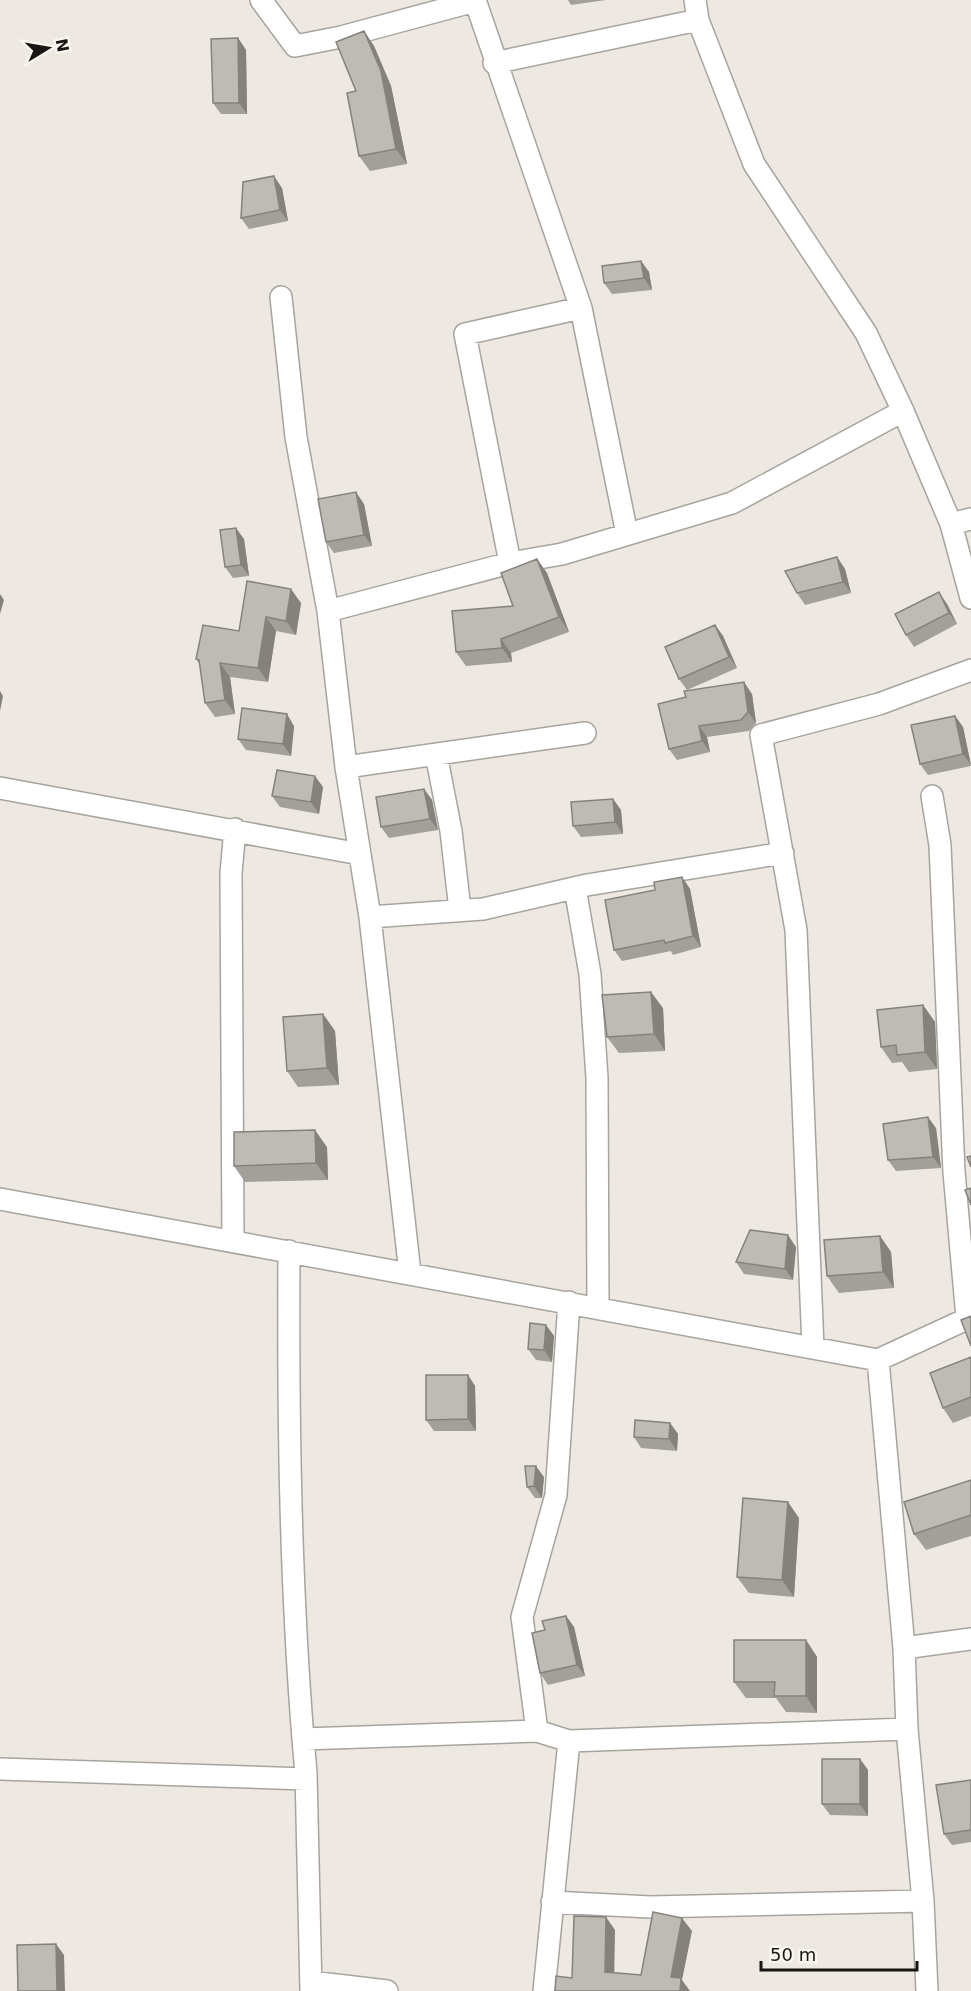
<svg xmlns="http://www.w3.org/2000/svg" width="971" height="1991" font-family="'DejaVu Sans',sans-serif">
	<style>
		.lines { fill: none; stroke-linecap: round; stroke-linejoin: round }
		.minor-casing { stroke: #a7a49e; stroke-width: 24 }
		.minor { stroke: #fff; stroke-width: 21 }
		.wall { fill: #a3a09b }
		.shaded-wall { fill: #85827e }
		.building { fill: #bebab4; stroke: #85827e; stroke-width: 1.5 }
	</style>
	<rect width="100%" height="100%" fill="#ede9e2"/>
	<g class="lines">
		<defs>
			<path id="minor" d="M261,0L295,46L341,37L475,1
				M475,0L581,308L627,534
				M695,0L698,20L754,164L866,333L903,411L951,524L971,598
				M494,63L698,20
				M281,297L296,437L328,611L346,767L370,917L410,1273
				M951,524L971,519
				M510,563L465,334L581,308
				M328,611L510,563L562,554L732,503L903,411
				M436,754L451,831L460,910
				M346,767L585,733
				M0,788L360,854
				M932,796L940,845L954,1172L967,1318
				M575,888L590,974L597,1078L598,1307
				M370,917L483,909L587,885L783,853
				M0,1199L878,1360L971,1317
				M233,1241L231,873L235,829
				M289,1251C288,1414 290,1576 303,1739
				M813,1348L796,930L761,735L879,704L971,670
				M878,1360L904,1648L907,1729L923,1901L927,1991
				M904,1648L971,1639
				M537,1731L522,1617L556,1495L569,1302
				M0,1769L306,1779
				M552,1902L650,1907L923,1901
				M311,1982L387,1991
				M311,1991L306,1773L303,1739L537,1731L569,1741L907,1729
				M544,1991L569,1741"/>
		</defs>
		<use href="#minor" class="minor-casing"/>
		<use href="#minor" class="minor"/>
	</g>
	<path class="wall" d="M568,0H606L571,5Z
		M364,31L374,46L391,86L407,164L370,171L359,156Z
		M238,38L246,50L247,114H221L213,103Z
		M282,188L288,221L249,229L241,218Z
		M641,261L649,272L652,290L612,294L604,283Z
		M364,504L372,546L334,553L326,542Z
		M244,539L249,576L233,578L225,567Z
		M837,557L845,569L851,593L805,605L797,593Z
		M537,559L547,573L569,632L511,653L512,662L466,666L456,652L513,606Z
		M247,581L301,603L296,635L276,631L268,682L230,677L235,714L215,717L205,703L200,665L196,659L239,631Z
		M947,604L957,624L914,647L906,635Z
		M715,625L723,636L737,668L687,690L679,679Z
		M752,694L756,723L749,731L707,737L710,752L677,760L669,749L658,704Z
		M955,716L963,727L971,766L928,775L920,764Z
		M294,726L291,756L246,750L238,739Z
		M323,787L319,814L280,807L272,796Z
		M424,789L432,800L438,830L389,838L381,827Z
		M613,799L621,810L623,834L581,837L573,826Z
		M682,877L690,889L701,947L673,955L671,951L622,961L614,950L655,890Z
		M923,1005L935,1022L937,1069L909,1072L902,1062L892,1063L881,1047Z
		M663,1008L665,1051L619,1053L607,1037Z
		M323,1014L335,1031L339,1085L298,1087L287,1071Z
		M936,1128L941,1168L896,1171L888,1160Z
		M327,1147L328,1180L245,1182L234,1166Z
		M880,1236L891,1252L894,1288L839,1293L827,1276Z
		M796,1247L793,1280L744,1274L736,1262Z
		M546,1325L554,1336L552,1362L536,1360L528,1349Z
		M971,1357V1416L953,1423L943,1408Z
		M468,1375L475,1386L476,1431H434L426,1420Z
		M670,1423L678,1434L677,1451L641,1448L634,1437Z
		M544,1477L542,1498H535L527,1487Z
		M971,1480V1536L926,1550L914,1534Z
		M799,1518L794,1597L749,1593L737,1577Z
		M566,1616L574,1627L585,1676L548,1685L540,1673L545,1630Z
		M806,1640L817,1657V1713L786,1712L776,1698H746L734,1682Z
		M860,1759L868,1770V1816L830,1815L822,1804Z
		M971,1780V1842L952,1845L944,1834Z"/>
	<path class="shaded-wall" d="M364,31L374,46L391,86L407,164L396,149Z
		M238,38L246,50L247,114L239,103Z
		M274,176L282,188L288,221L280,210Z
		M641,261L649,272L652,290L644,278Z
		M356,492L364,504L372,546L364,535Z
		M236,528L244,539L249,576L241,565Z
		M837,557L845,569L851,593L843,582Z
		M537,559L547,573L569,632L559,617Z
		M291,589L301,603L296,635L286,621Z
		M939,592L947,604L957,624L949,613Z
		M0,594L4,600L0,614Z
		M266,617L276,631L268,682L258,668Z
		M715,625L723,636L737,668L729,657Z
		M501,639L511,653L512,662L502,648Z
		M220,663L230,677L235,714L225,700Z
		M744,682L752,694L756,723L748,712Z
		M0,691L3,696L0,711Z
		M287,714L294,726L291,756L283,744Z
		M955,716L963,727L971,765L963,754Z
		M699,726L707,737L710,752L702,741Z
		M315,776L323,787L319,814L311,802Z
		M424,789L432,800L438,830L430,819Z
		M613,799L621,810L623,834L615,822Z
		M682,877L690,889L701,947L693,936Z
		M651,992L663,1008L665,1051L654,1034Z
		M923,1005L935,1022L937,1069L925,1052Z
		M323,1014L335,1031L339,1085L327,1068Z
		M928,1117L936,1128L941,1168L933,1157Z
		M315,1130L327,1147L328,1180L316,1163Z
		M788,1235L796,1247L793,1280L785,1269Z
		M880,1236L891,1252L894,1288L883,1272Z
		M546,1325L554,1336L552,1362L544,1350Z
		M468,1375L475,1386L476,1431L468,1419Z
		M670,1423L678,1434L677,1451L669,1439Z
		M536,1466L544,1477L542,1498L534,1486Z
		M788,1502L799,1518L794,1597L782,1580Z
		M566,1616L574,1627L585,1676L577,1665Z
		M806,1640L817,1657V1713L806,1696Z
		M860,1759L868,1770V1816L860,1804Z
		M606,1917L615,1930L614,1986L605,1972Z
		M682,1918L692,1931L682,1980L690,1991H680L671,1977Z
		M56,1944L64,1955L65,1991H57Z"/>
	<path class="building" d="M364,31L381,71L396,149L359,156L347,93L356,91L336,42Z
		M238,38L239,103H213L211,39Z
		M274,176L280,210L241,218L243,182Z
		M641,261L644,278L604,283L602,266Z
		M356,492L364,535L326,542L318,499Z
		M236,528L241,565L225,567L220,530Z
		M837,557L843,582L797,593L785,571Z
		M537,559L559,617L501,639L502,648L456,652L452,611L513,606L501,573Z
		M247,581L291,589L286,621L266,617L258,668L220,663L225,700L205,703L199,660L196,659L203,625L239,631Z
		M939,592L949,613L906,635L895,614Z
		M715,625L729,657L679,679L665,647Z
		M744,682L748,712L741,720L699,726L702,741L669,749L658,704L686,697L684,691Z
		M242,708L287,714L283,744L238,739Z
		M955,716L963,754L920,764L911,725Z
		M277,770L315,776L311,802L272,796Z
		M424,789L430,819L381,827L376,797Z
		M613,799L615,822L573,826L571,802Z
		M682,877L693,936L665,943L664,940L614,950L605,900L655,890L654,882Z
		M651,992L654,1034L607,1037L602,995Z
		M923,1005L925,1052L897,1055L896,1045L881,1047L877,1010Z
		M323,1014L327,1068L287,1071L283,1017Z
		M928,1117L933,1157L888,1160L883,1124Z
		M315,1130L316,1163L234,1166V1132Z
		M971,1156V1167L967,1157Z
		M971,1188V1205L965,1190Z
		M750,1230L788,1235L785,1269L736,1262Z
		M880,1236L883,1272L827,1276L824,1240Z
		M971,1316V1346L961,1320Z
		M530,1323L546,1325L544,1350L528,1349Z
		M971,1357V1397L943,1408L930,1373Z
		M426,1375H468V1419L426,1420Z
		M635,1420L670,1423L669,1439L634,1437Z
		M525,1466H536L534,1486L527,1487Z
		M971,1480V1515L914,1534L904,1502Z
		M743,1498L788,1502L782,1580L737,1577Z
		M566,1616L577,1665L540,1673L532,1633L545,1630L542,1621Z
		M734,1640H806V1696H774L775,1682H734Z
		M822,1759H860V1804H822Z
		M971,1780V1830L944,1834L936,1785Z
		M653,1912L682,1918L671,1977L681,1978L680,1991H555L556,1976L572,1978L574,1916L606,1917L605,1972L641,1975Z
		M56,1944L57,1991H18L17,1945Z"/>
	<g transform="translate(48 48) rotate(79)" stroke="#faf7f0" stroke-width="4.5" paint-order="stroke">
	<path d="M0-4.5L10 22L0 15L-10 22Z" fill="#181614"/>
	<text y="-9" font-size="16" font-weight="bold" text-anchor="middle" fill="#181614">N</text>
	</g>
	<path d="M761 1961v9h156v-9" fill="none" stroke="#181614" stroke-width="3"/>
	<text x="770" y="1961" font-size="18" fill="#181614" stroke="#faf7f0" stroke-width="4.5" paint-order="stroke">50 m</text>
</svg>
